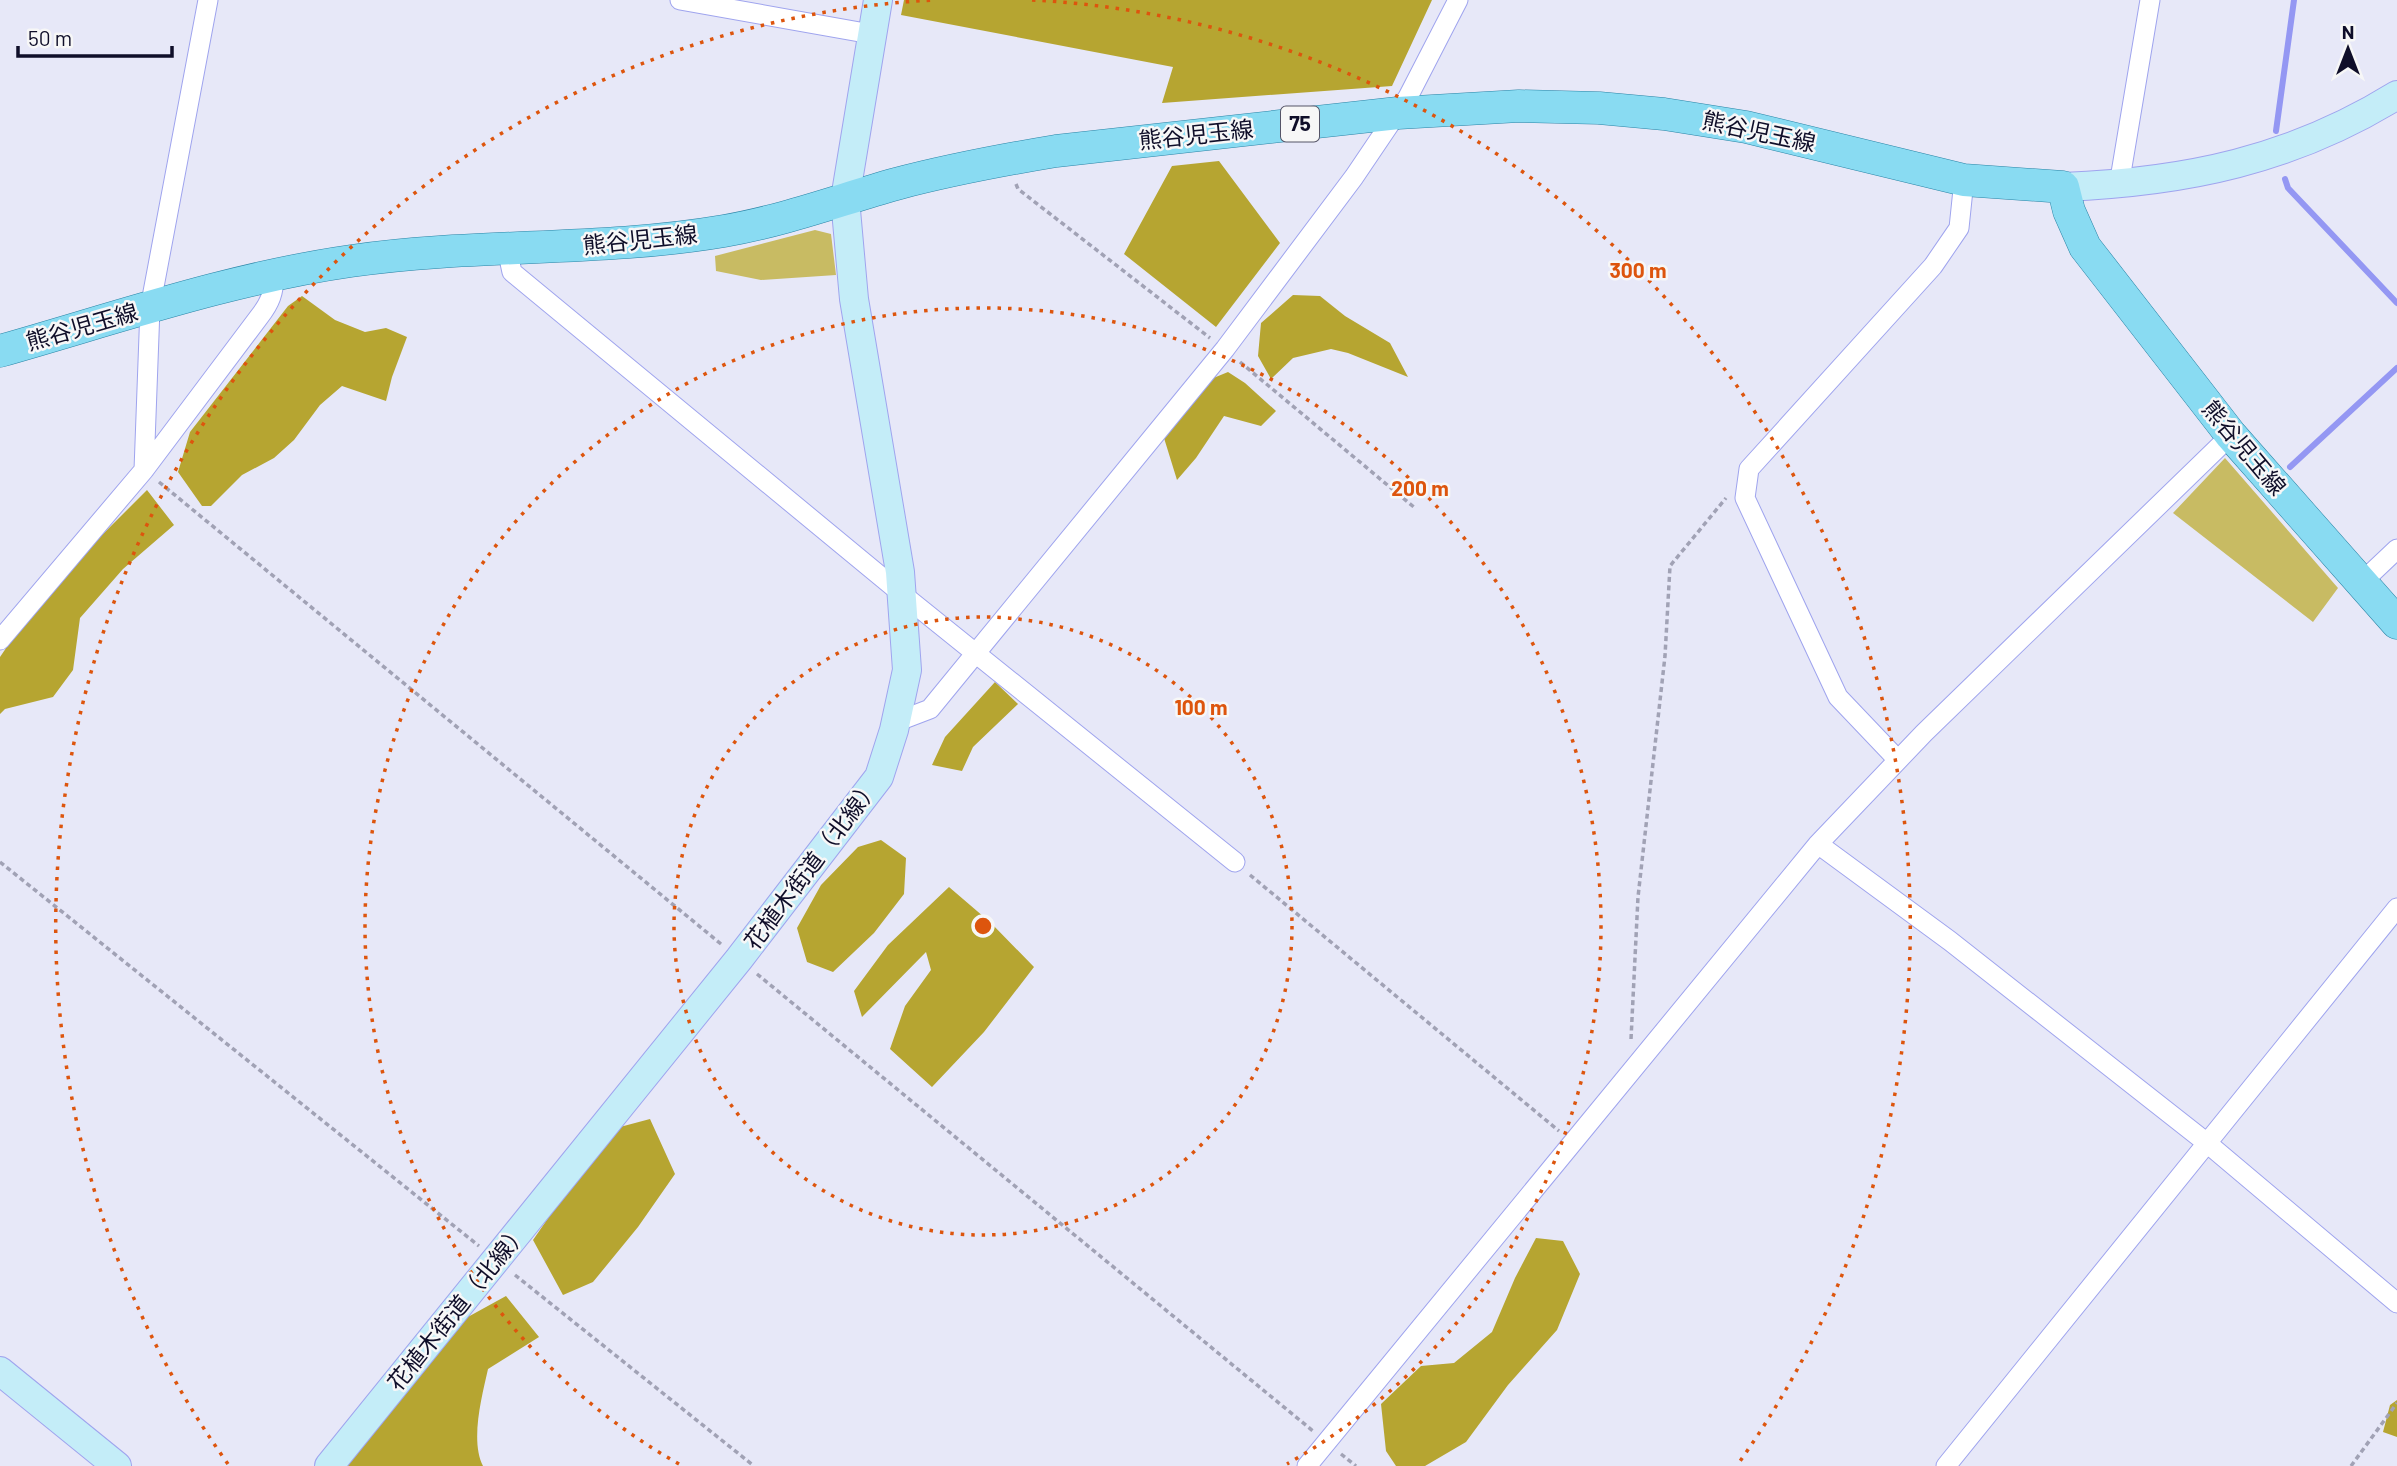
<svg xmlns="http://www.w3.org/2000/svg" width="2397" height="1466" font-family="Barlow,'Noto Sans JP',sans-serif">
	<style>
		.green { fill: #c8bb63 }
		.forest { fill: #b6a531 }
		.lines { fill: none; stroke-linecap: round; stroke-linejoin: round }
		.stream { stroke: #9497f3; stroke-width: 6 }
		.street-casing { stroke: #9fa4ee; stroke-width: 21 }
		.secondary-casing { stroke: #9fa4ee; stroke-width: 30 }
		.primary-casing { stroke: #2b84a6; stroke-width: 33 }
		.path { stroke: #a1a2b5; stroke-width: 3.5; stroke-dasharray: 5 3.5; stroke-linecap: butt }
		.street { stroke: #fff; stroke-width: 19 }
		.secondary { stroke: #c4edf8; stroke-width: 28 }
		.primary { stroke: #89dbf2; stroke-width: 32 }
		.ring { fill: none; stroke: #dd550d; stroke-width: 3.5; stroke-dasharray: 3.5 7 }
		.labels { text-anchor: middle; stroke-width: 5; stroke-linejoin: round; paint-order: stroke }
		.shield { fill: #f7f7f7; stroke: #555467; stroke-width: 2 }
		.shield-label { font-size: 21px; font-weight: bold; fill: #0f0e29 }
		.street-label { font-size: 23px; fill: #0f0e29; stroke: #f7f7f7 }
		.centre { fill: #dd550d; stroke: #f7f7f7; stroke-width: 3.5 }
		.ring-label { font-size: 21px; text-anchor: middle; font-weight: bold; fill: #dd550d; stroke: #f7f7f7; stroke-width: 5; stroke-linejoin: round; paint-order: stroke }
	</style>
	<rect width="100%" height="100%" fill="#e7e8f8"/>
	<path class="green" d="M815,230L831,234L836,275L761,280L716,271L715,256Z
		M2225,458L2338,588L2313,622L2173,513Z"/>
	<path class="forest" d="M904,0H1432L1392,86L1162,103L1173,67L901,15Z
		M1219,161L1280,243L1216,327L1124,254L1172,166Z
		M1293,295L1320,296L1345,316L1390,343L1408,377L1348,353L1331,349L1293,358L1271,379L1258,356L1261,323Z
		M302,296L335,320L365,332L386,328L407,337L392,377L386,401L342,386L320,405L294,440L274,458L242,475L211,506H202L178,472L190,432L288,306Z
		M1228,372L1245,383L1276,411L1261,426L1224,416L1196,458L1177,480L1164,438L1211,379Z
		M147,490L174,525L123,569L80,618L73,670L53,697L5,709L0,714V657L17,632L74,563Z
		M995,682L1018,704L973,747L962,771L932,765L945,737Z
		M881,840L906,858L904,894L874,933L833,972L807,962L797,928L821,885L858,847Z
		M949,887L991,923L1034,967L984,1032L932,1087L890,1049L905,1006L931,970L926,952L862,1017L854,991L888,945Z
		M650,1119L675,1174L638,1227L593,1282L563,1295L533,1240L569,1188L620,1127Z
		M1536,1238L1563,1241L1580,1274L1557,1330L1508,1385L1466,1442L1425,1466H1396L1386,1451L1381,1404L1421,1366L1454,1363L1492,1332L1515,1278Z
		M506,1296L539,1337L488,1369C482,1396 470,1441 483,1466H347L466,1318Z
		M2397,1400V1437L2383,1432L2390,1405Z"/>
	<g class="lines">
		<path class="stream" d="M2276,131L2294,0
			M2285,179L2288,188L2397,303
			M2290,467L2397,368"/>
		<defs>
			<path id="street" d="M680,0L871,34
				M2119,185L2150,0
				M507,249L512,272L902,594L1235,862
				M144,470L150,308L208,0
				M2361,583L2397,549
				M0,640L144,470L259,317C270,303 274,293 274,275
				M896,722L930,709L1225,349L1354,177L1408,97L1458,0
				M1898,760L1838,697L1745,498L1749,469L1933,266L1959,228L1964,180
				M1818,844L1950,941L2207,1143L2397,1303
				M1307,1466L1818,844L1924,733L2231,435
				M1946,1466L2397,908"/>
			<path id="secondary" d="M2063,187C2186,182 2292,160 2397,95
				M0,1371L117,1466
				M329,1466L739,959L879,777L894,730L907,670L900,572L854,299L845,199L878,0"/>
			<path id="primary" d="M0,351C116,318 232,278 351,261C475,243 601,252 724,231C783,221 839,200 896,184C949,170 1002,160 1056,151L1398,113L1519,106L1599,108L1664,114L1746,127L1964,180L2063,187L2069,211L2085,247L2231,435L2397,623"/>
		</defs>
		<use href="#street" class="street-casing"/>
		<use href="#secondary" class="secondary-casing"/>
		<use href="#primary" class="primary-casing"/>
		<path class="path" d="M1016,184L1018,189L1210,338
			M1240,362L1415,508
			M159,482L721,944
			M0,862L479,1246
			M1250,875L1559,1131
			M757,974L1313,1431
			M1631,1039L1638,897L1665,656L1670,566L1726,498
			M515,1275L754,1466
			M1341,1454L1356,1466
			M2351,1466L2397,1403"/>
		<use href="#street" class="street"/>
		<use href="#secondary" class="secondary"/>
		<use href="#primary" class="primary"/>
	</g>
	<g class="ring">
		<circle cx="983" cy="926" r="309"/>
		<path d="M679 1464A618 618 0 1 1 1287 1464"/>
		<path d="M228 1464A927 927 0 0 1 934 0M1032 0A927 927 0 0 1 1738 1464"/>
	</g>
	<g class="labels">
		<rect class="shield" x="1281" y="106.5" width="38" height="35" rx="5"/>
		<g class="shield-label">
			<text x="1300" y="131">75</text>
		</g>
		<g class="street-label">
			<text transform="translate(1759 132) rotate(12)" y="8">熊谷児玉線</text>
			<text transform="translate(1196 135) rotate(-6)" y="8">熊谷児玉線</text>
			<text transform="translate(640 240) rotate(-6)" y="8">熊谷児玉線</text>
			<text transform="translate(82 327) rotate(-16)" y="8">熊谷児玉線</text>
			<text transform="translate(2244 448) rotate(50)" y="8">熊谷児玉線</text>
			<text transform="translate(812 864) rotate(-53)" y="8">花植木街道（北線）</text>
			<text transform="translate(458 1307) rotate(-51)" y="8">花植木街道（北線）</text>
		</g>
	</g>
	<circle cx="983" cy="926" r="10" class="centre"/>
	<g class="ring-label">
		<text x="1638" y="278">300 m</text>
		<text x="1420" y="496">200 m</text>
		<text x="1201" y="715">100 m</text>
	</g>
	<g transform="translate(2348 49)" stroke="#f7f7f7" stroke-width="5" paint-order="stroke">
	<path d="M0-5L12 26L0 18L-12 26Z" fill="#0f0e29"/>
	<text y="-10" font-size="19" font-weight="bold" text-anchor="middle" fill="#0f0e29">N</text>
	</g>
	<path d="M18 46v10h154v-10" fill="none" stroke="#0f0e29" stroke-width="3.5"/>
	<text x="28" y="46" font-size="21" fill="#0f0e29" stroke="#f7f7f7" stroke-width="5" paint-order="stroke">50 m</text>
</svg>
